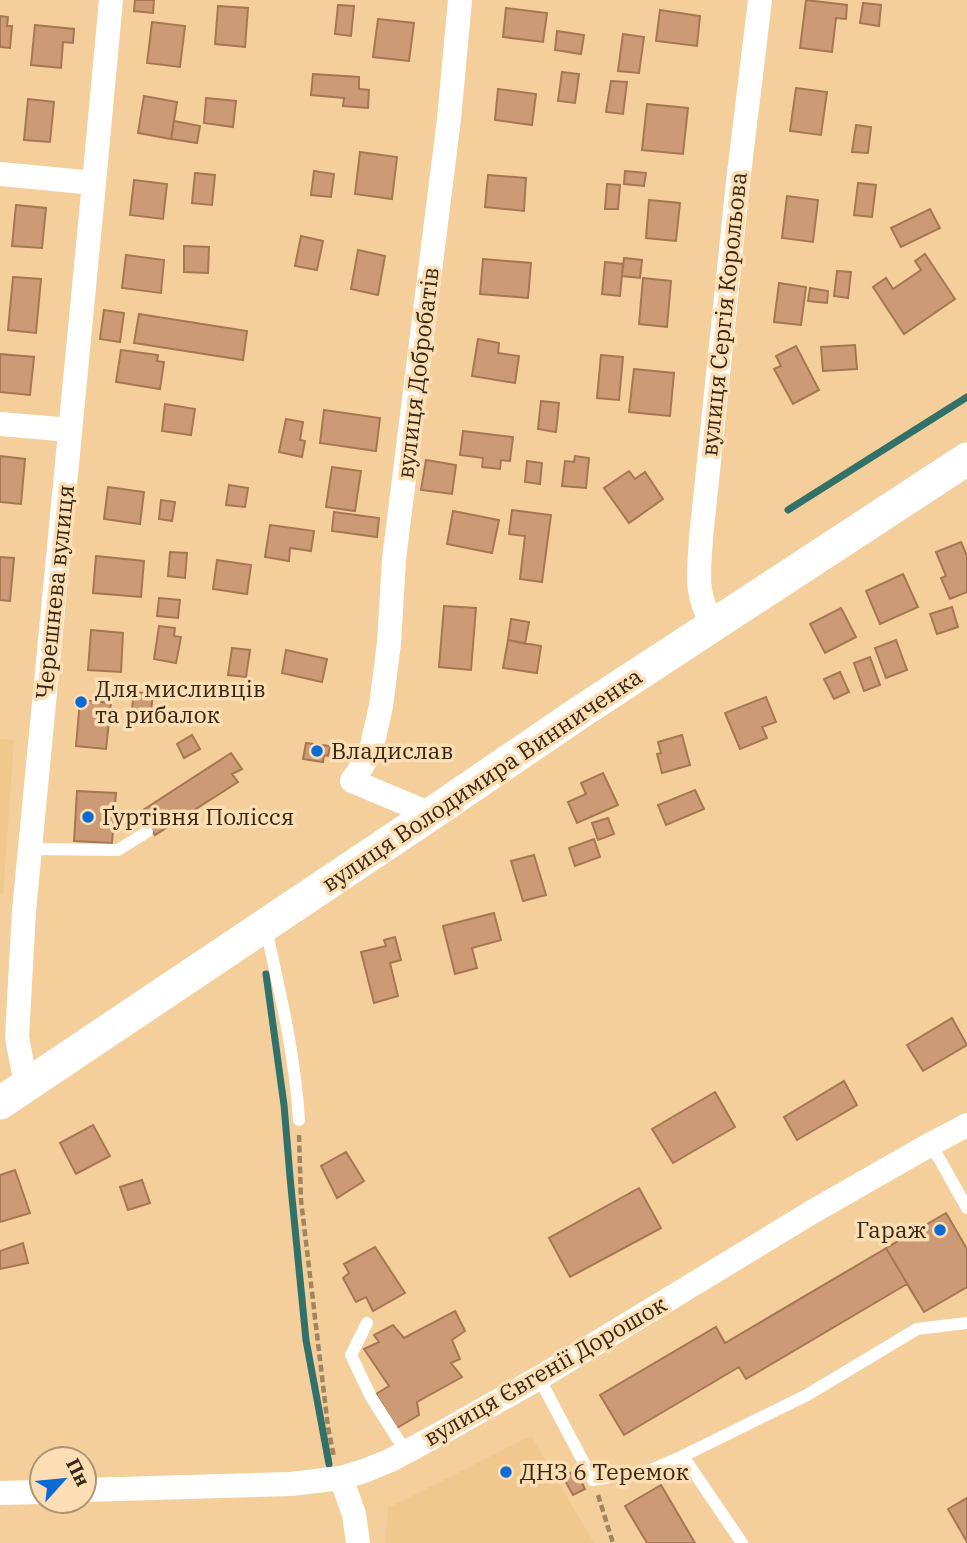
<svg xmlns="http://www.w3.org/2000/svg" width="967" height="1543" font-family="'IBM Plex Serif',serif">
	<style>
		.built { fill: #f0c78c }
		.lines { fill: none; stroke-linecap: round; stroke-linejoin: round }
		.stream { stroke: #32706a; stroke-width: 7 }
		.building { fill: #cd9a76; stroke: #a77653; stroke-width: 2 }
		.path { stroke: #a0855f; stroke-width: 4.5; stroke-dasharray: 7 3.5; stroke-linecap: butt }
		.lane { stroke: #fff; stroke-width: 12 }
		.street { stroke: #fff; stroke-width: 24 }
		.secondary { stroke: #fff; stroke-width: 33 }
		.poi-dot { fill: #0a6bd4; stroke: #fbdeb4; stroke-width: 2.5 }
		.labels { text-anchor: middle; stroke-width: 7; stroke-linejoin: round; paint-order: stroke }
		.street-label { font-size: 23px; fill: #352713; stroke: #fbdeb4 }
		.poi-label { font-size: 23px; fill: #352713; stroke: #fbdeb4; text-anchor: start }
	</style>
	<rect width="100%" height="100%" fill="#f4cf9b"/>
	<path class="built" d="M0,739L14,740L3,894H0Z
		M531,1436L594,1543H385L388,1508Z"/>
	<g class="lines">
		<path class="stream" d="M788,510L967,397
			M266,974L284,1105L290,1177L306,1340L329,1464"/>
	</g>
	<path class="building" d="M135,0H154L153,13L134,11Z
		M806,0L847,5L846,19L836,18L832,52L800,48Z
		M863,3L881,5L879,26L860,23Z
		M338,5L354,6L351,36L335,34Z
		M218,6L248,8L245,47L215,44Z
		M506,8L547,13L543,42L503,37Z
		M660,10L700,16L697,46L656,41Z
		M0,16L8,17L7,26H12L10,48L0,47Z
		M378,19L414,23L409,61L373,57Z
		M152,22L185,26L180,67L147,63Z
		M35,25L74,29L73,43L63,42L61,68L31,65Z
		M557,31L584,35L581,54L555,50Z
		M623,34L644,37L639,73L618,71Z
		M562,72L579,74L575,103L558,101Z
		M313,74L359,77V89L369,90L368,108L343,106L344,98L311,95Z
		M611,81L627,82L623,114L606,112Z
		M796,88L827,92L821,135L790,131Z
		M498,89L536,94L532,125L495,120Z
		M144,96L177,102L171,139L138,133Z
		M206,98L236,101L233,127L204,123Z
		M28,99L54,102L50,142L24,140Z
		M647,104L688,108L683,154L642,150Z
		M174,121L200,126L197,143L171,139Z
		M856,125L871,127L868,153L852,152Z
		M360,152L397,157L392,199L355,194Z
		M314,171L334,174L331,197L311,195Z
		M625,171L646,173L644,186L624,184Z
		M195,173L215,175L212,205L192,203Z
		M488,175L526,178L524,211L485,207Z
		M134,180L167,184L163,219L130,215Z
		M858,183L876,185L872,217L854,215Z
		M607,184L620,185L618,209H605Z
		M787,196L818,200L813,242L782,238Z
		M649,200L680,203L676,241L646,238Z
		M16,205L46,208L42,248L12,246Z
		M930,209L940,228L901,247L891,228Z
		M301,236L323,241L317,270L295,266Z
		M184,246L209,247L208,273L184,272Z
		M358,250L385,256L378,295L351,289Z
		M925,254L955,299L904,334L873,287L886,278L893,289L921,270L915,261Z
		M126,255L164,260L161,293L122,288Z
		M624,258L642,260L640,278L622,276Z
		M483,259L531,263L528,298L480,294Z
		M605,262L623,264L620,296L602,294Z
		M837,271L851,272L848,298L834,296Z
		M13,277L41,279L36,333L8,330Z
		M643,278L671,281L667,327L639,324Z
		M779,283L806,287L801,325L774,322Z
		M810,288L828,291L827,303L808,301Z
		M104,310L124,313L120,342L100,339Z
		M139,314L247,331L243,360L134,343Z
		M478,339L499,343L498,353L519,356L515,383L472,376Z
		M855,345L857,369L823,371L821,347Z
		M796,346L819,390L793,404L774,369L781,366L776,356Z
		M121,350L158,355L157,361L164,362L160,389L116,382Z
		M0,354L34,357L30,395L0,392Z
		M601,355L623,357L619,400L597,398Z
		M634,369L674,373L670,416L629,412Z
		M541,401L559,403L556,432L538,429Z
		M165,404L195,409L191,435L162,431Z
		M324,410L380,418L376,451L320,443Z
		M286,419L303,422L300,440L305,441L302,457L279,452Z
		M463,431L513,437L510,461L501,460L500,469L482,467L483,458L460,455Z
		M0,456L25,459L21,504L0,502Z
		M575,456L589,458L586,488L562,486L565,461L574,462Z
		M426,460L456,465L452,494L421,490Z
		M527,461L542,463L540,484L525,482Z
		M332,467L361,471L355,511L326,507Z
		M629,471L635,479L645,472L663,499L629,523L604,488Z
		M229,485L248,488L245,507L226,505Z
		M108,487L144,492L140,524L104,519Z
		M161,500L175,502L172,521L159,519Z
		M512,510L551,515L542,582L520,579L525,536L509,534Z
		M453,511L499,520L492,553L447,544Z
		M334,512L379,518L377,537L332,531Z
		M270,525L314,531L311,551L290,548L289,561L265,557Z
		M961,542L967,556V592L950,599L941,578L946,576L936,552Z
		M170,552L187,553L185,578L168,576Z
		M96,556L144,561L141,597L93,593Z
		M0,557L14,558L10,601L0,600Z
		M217,560L251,565L247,594L213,589Z
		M903,574L918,607L880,624L866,591Z
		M159,598L180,600L178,618L157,616Z
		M444,606L476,608L471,670L439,667Z
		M952,607L958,627L937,634L930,614Z
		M841,608L856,637L825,653L810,624Z
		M511,619L529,622L525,644L508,640Z
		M159,626L175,628L174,636L181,637L176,663L154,659Z
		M91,630L123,633L121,672L88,670Z
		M508,640L541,646L537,673L503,668Z
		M896,640L907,670L886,678L875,648Z
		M232,648L250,650L246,677L228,675Z
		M286,650L327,659L322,682L282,673Z
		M870,657L880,685L864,691L854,663Z
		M840,672L849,692L834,699L824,679Z
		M134,692L153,694L151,711L132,709Z
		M766,697L776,722L762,727L767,738L740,749L725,713Z
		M80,700L111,703L106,749L76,746Z
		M192,735L200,749L184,758L177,744Z
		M682,735L690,765L662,773L657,754L661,753L658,742Z
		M306,743L330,746L328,756L324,755L323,762L303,759Z
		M231,753L242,769L232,774L238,782L155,835L140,812Z
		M603,773L618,805L577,823L568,802L586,794L581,783Z
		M695,790L704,809L666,825L658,805Z
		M77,791L116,793L112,843L74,841Z
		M608,818L614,834L598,840L592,823Z
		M594,839L600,857L575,866L569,848Z
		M534,855L546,895L523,901L511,861Z
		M494,913L501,940L472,948L477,968L455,974L443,926Z
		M395,937L401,960L390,963L398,996L374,1003L361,952L386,946L384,940Z
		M952,1018L967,1045L923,1071L907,1045Z
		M844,1081L857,1105L797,1140L784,1117Z
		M715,1092L735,1127L673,1163L652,1129Z
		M93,1125L110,1156L76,1174L60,1143Z
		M346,1152L364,1181L337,1198L321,1166Z
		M15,1170L30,1213L0,1222V1175Z
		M142,1180L150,1203L128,1210L120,1187Z
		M639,1188L661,1228L570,1277L549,1238Z
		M946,1213L967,1249V1287L924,1312L886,1248Z
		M946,1213L967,1249V1287L924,1312L907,1284L746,1379L739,1367L624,1435L600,1395L716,1327L725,1343Z
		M23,1243L28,1263L0,1269V1251Z
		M375,1247L405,1293L373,1311L366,1297L356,1302L343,1278L349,1273L344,1264Z
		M455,1311L465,1331L452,1340L460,1359L451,1363L462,1377L417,1402L419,1415L397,1428L376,1394L389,1386L364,1349L379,1342L374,1335L393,1325L404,1338Z
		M576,1470L585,1489L573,1495L563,1477Z
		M661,1485L695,1543H647L625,1506Z
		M967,1498V1542L948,1509Z"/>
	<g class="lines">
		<path class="path" d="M299,1135L301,1200L328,1427L334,1457
			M598,1495L613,1543"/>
		<path class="lane" d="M29,849L118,850L147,832
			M266,929C280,992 295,1055 299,1120
			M931,1144L967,1208
			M367,1323L351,1355L371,1397L406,1452
			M539,1378L593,1480L651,1470L683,1456
			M742,1543L683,1456L807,1395L917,1329L967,1323"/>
		<path class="street" d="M0,174L94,183L24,911L17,1037L23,1069L31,1082
			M94,183L111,0
			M0,424L70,430
			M714,626C694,594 699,574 701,538L738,182L760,0
			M431,814L352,781L364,763L372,746L381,706L389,643L394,559L449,119L460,0
			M341,1478L354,1514L358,1543
			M84,1490L291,1484L341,1478L364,1471L391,1460L443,1432L539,1378L812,1212L931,1144L967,1125
			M0,1493L42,1492"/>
		<path class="secondary" d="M0,1103L431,814L579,713L967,459"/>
	</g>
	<g class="poi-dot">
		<circle cx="81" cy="702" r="7"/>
		<circle cx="317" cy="751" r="7"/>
		<circle cx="88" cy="817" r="7"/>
		<circle cx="940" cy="1230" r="7"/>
		<circle cx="506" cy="1472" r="7"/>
	</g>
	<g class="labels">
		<g class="street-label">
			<text transform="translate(724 314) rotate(-84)" y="8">вулиця Сергія Корольова</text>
			<text transform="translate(418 373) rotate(-83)" y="8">вулиця Добробатів</text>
			<text transform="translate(55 592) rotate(-84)" y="8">Черешнева вулиця</text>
			<text transform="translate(482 780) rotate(-34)" y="8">вулиця Володимира Винниченка</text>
			<text transform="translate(545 1371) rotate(-30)" y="8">вулиця Євгенії Дорошок</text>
		</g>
		<g class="poi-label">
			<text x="95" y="697">Для мисливців<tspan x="95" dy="26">та рибалок</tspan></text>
			<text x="331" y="759">Владислав</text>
			<text x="102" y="825">Ґуртівня Полісся</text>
			<text x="926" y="1238" text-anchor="end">Гараж</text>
			<text x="520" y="1480">ДНЗ 6 Теремок</text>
		</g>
	</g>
	<g transform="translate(63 1480) rotate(63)"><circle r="33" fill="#fbdeb4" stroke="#ac9574" stroke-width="2"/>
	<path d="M0-5L12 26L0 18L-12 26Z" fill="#0a6bd4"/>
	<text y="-10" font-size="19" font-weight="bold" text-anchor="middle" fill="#352713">Пн</text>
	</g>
</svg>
